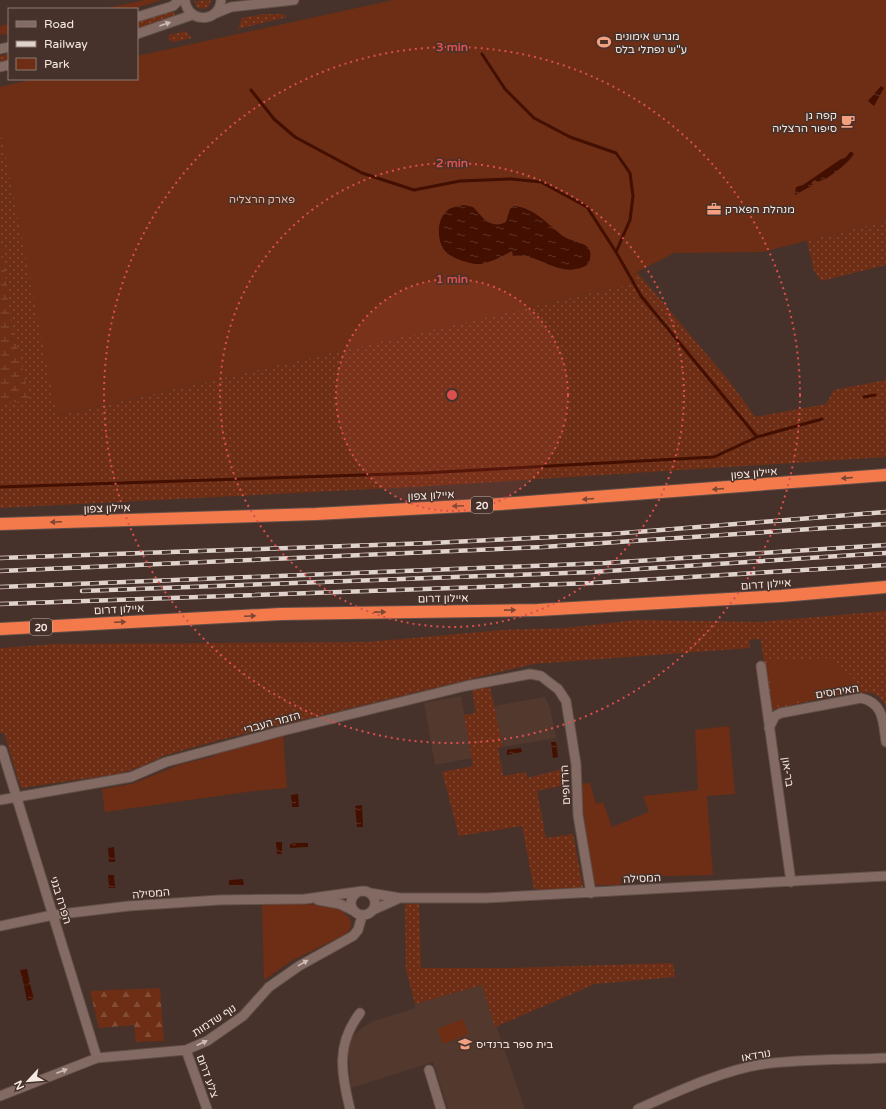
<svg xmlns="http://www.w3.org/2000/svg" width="886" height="1109" font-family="'Varela Round','Noto Sans Hebrew',sans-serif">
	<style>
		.built { fill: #53382e }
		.grass { fill: url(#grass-dots) }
		.forest { fill: url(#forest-firs) }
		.wetland { fill: url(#wetland-marsh) }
		.green { fill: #6d2e15 }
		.water { fill: url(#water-ripples) }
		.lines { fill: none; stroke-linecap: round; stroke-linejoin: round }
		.stream { stroke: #430f00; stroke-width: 3 }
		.minor-casing { stroke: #614f49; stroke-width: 11 }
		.highway-casing { stroke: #614f49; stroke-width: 14 }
		.minor { stroke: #836b63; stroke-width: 9 }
		.highway { stroke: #f47a4b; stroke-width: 12 }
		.rail-casing { stroke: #e0d3cd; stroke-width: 4.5 }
		.rail { stroke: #46322a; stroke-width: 3; stroke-dasharray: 9; stroke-linecap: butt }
		.oneway { fill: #cebdb7 }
		.oneway2 { fill: #7a4834 }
		.ring { fill: none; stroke: #dc4f4e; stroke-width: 2; stroke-dasharray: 2 4 }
		.labels { text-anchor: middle; stroke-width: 3; stroke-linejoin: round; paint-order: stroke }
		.shield { fill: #46322a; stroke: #c1b2ac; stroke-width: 1 }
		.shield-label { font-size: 10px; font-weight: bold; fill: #f6e9e4 }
		.poi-label { font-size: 11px; fill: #f6e9e4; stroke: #46322a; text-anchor: start }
		.park-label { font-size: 11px; fill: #fcbba3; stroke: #46322a }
		.street-label { font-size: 11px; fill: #f6e9e4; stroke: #46322a }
		.centre { fill: #dc4f4e; stroke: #46322a; stroke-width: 2 }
		.ring-label { font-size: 12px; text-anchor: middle; font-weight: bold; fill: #dc4f4e; stroke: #46322a; stroke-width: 3; stroke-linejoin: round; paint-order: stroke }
	</style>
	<defs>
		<pattern id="grass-dots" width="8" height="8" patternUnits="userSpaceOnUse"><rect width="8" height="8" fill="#6d2e15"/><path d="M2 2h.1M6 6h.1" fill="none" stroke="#824c37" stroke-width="1.8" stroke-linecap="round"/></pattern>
		<pattern id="forest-firs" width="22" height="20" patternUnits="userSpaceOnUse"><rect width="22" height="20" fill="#6d2e15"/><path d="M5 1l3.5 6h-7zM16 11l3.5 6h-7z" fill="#824c37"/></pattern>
		<pattern id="wetland-marsh" width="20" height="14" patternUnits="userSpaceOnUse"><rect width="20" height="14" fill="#6d2e15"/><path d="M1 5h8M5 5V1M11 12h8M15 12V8" fill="none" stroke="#824c37"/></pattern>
		<pattern id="water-ripples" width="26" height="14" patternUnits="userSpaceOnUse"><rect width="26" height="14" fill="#430f00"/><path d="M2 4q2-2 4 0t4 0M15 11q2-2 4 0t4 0" fill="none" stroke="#5f3225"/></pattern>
	</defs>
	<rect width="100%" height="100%" fill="#46322a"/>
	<path class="built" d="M461,696L472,758L435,765L424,703Z
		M545,697L550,708L556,738L503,747L494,706Z
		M482,985L525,1109H448L433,1062L351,1088L348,1042L358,1031L371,1022L415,1008V1004Z"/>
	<path class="grass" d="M211,0L209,6L204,9L198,8L194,1Z
		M172,9L176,17L137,29V21Z
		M264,14H283L287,17L238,29L242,18Z
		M186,31L192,38L174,42L168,40L169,35Z
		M9,54V60L0,63V56Z
		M0,127L58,416L626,285L637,272L730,382L755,417L826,404L834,390L886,380V457L414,487L0,508Z
		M886,221V265L821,281L814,271L807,241Z
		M886,611V708C884,702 880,696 874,694C857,687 792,706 771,710L760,636V639L749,640L750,648L533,664L224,739L166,755L140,767L118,774L21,788L4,733H0V648L56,644L368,642L502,630L564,628L637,620L759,622Z
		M490,687L503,747L498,748L503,776L526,772L527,778L563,769L565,785L537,791L546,838L573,834L583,887L578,891L534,889L522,826L459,836L442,772L473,766L464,715L476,713L472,690Z
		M405,904H419L421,968H509L673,963L675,977L595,984L495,1027L482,985L415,1004L406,970Z"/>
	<path class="forest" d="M160,988L164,1041L136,1042L134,1025L99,1028L90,991Z"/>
	<path class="wetland" d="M0,225L9,308L30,401L0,403Z"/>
	<path class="green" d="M145,0H161L133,9H102Z
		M393,0H886V221L762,252L674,253L637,272L626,285L57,416L0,127V87L35,79H137V56Z
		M9,24V35L0,34V26Z
		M825,658C839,665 855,674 860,690L774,706L767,662Z
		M729,726L735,794L707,796L713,875L623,877L621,878V885H596L594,882L579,784L590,783L596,804L603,802L612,827L649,812L643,796L698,790L695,730Z
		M283,734L287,788L254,791L105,812L102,789L132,784L181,764L215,756L214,751Z
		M262,903L334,905L349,917L351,922L350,929L346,934L293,960L264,980Z
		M463,1019L469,1034L443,1044L437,1029Z"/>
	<path class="water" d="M881,86L884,88L874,106L868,101Z
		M851,151L854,154C849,162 835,173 827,178C824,180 821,180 818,182L815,180L811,183L813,185L795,195L796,187L803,185L841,159L845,158Z
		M464,205L473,207C483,217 490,230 506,222L510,209L514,206C535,208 547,224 563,236C572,243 594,241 590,258C590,262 587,266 583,267C558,278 538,252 513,256L512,251C503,256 492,262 481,264C472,265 454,259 447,253C437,244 436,222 445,213C449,207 458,206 464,205Z
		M551,742H556L558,757L553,758Z
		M521,748L522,752L507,755V750Z
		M298,794L299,807H292L291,795Z
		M362,805L363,827H357L355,806Z
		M276,842H282V854H277Z
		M290,843H308V847L290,848Z
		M114,847L115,862H109L108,848Z
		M108,875H114L115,888H109Z
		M243,879L244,885H229V880Z
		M27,969L30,984L24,985L20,970Z
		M30,984L34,999L27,1001L24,986Z"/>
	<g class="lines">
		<path class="stream" d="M482,54L505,89L534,118L570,137L616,153L630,173L633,196L630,220L616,252
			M251,90L274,119L295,137L362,173L414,190L460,181L511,179L541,182L587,207L616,252L641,296L757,437
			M864,397L875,395
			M0,487L424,473L714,457L757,437L822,419"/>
		<defs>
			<path id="minor" d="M185,0C187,23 219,24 221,0
				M214,14L231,7L294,0
				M137,17L173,6L179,0
				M137,34L192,15
				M0,49L9,47
				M0,67L9,65
				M761,666L791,882
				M769,728L775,716L781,713L861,698C884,703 883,722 886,742
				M2,750L97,1058
				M0,800L131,777L166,762L282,731L466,686L530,674L541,676L550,683L558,689L566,701L576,764L578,815L591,893
				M351 903a12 12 0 1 1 24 0a12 12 0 1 1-24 0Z
				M370,893L400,898H486L886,876
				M318,900L340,904L354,911
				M373,910L400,898
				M0,926L53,915L129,906L219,900L305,899L363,891
				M186,1050L207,1109
				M429,1070L441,1109
				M0,1096L97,1058L186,1050L207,1041L243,1016L269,987L299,966L353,936L358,930L362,916
				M350,1109C341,1073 336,1044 360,1013
				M638,1109C676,1092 723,1070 764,1064C804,1059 846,1060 886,1058"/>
			<path id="highway" d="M0,524L316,514L501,504L886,475
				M0,629L281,614L538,610L781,596L886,587"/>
		</defs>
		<use href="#minor" class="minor-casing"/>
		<use href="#highway" class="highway-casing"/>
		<use href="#minor" class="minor"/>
		<use href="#highway" class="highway"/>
		<defs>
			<path id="rail" d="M0,558L432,543L611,534L886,512
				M0,571L543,547L886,524
				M0,587L606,563L886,545
				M82,591L592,572L886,553
				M0,604L592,583L886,565"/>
		</defs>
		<use href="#rail" class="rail-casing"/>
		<use href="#rail" class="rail"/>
	</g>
	<defs><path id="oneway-solid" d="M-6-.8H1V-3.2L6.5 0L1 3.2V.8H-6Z"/></defs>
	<g class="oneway">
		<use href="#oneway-solid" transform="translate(165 24) rotate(-19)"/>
		<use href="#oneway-solid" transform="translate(303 963) rotate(-29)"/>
		<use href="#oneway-solid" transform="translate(202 1043) rotate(-25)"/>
		<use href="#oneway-solid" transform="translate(62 1071) rotate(-21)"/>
	</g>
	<g class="oneway2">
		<use href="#oneway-solid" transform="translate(847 478) rotate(175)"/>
		<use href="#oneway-solid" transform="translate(718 489) rotate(176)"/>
		<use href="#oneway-solid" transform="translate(588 499) rotate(176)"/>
		<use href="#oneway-solid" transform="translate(458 506) rotate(177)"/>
		<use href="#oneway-solid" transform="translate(56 522) rotate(178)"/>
		<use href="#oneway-solid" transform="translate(510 610) rotate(-1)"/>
		<use href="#oneway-solid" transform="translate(380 612) rotate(-1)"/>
		<use href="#oneway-solid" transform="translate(250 616) rotate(-3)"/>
		<use href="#oneway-solid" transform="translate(120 622) rotate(-3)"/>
	</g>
	<circle cx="452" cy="395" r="116" fill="#dc4f4e" fill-opacity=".12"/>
	<g class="ring">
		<circle cx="452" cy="395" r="116"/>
		<circle cx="452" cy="395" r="232"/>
		<circle cx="452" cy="395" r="348"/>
	</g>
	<defs>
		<symbol id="stadium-bare" viewBox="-9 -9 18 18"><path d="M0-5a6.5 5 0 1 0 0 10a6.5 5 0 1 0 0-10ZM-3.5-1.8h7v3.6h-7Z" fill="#f3a081" stroke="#46322a" stroke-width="2.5" paint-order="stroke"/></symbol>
		<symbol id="cafe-bare" viewBox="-9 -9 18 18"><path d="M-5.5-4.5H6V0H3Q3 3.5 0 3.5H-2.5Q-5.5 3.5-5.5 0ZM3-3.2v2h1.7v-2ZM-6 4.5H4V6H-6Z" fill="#f3a081" stroke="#46322a" stroke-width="2.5" paint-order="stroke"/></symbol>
		<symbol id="office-bare" viewBox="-9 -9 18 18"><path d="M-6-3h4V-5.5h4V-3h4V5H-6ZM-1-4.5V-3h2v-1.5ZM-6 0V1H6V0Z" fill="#f3a081" stroke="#46322a" stroke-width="2.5" paint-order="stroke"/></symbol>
		<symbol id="school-bare" viewBox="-9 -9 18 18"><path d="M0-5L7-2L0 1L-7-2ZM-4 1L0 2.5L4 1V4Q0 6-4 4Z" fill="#f3a081" stroke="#46322a" stroke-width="2.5" paint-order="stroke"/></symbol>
	</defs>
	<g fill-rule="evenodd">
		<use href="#stadium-bare" x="594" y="32" width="20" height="20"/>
		<use href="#cafe-bare" x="838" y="111" width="20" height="20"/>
		<use href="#office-bare" x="704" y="199" width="20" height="20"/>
		<use href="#school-bare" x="455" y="1034" width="20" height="20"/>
	</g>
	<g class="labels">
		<g class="shield">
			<rect x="471" y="497" width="22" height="16" rx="3"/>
			<rect x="30" y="619" width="22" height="16" rx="3"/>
		</g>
		<g class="shield-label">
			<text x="482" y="509">20</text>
			<text x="41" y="631">20</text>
		</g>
		<g class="poi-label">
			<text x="615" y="40">מגרש אימונים<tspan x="615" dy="13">ע"ש נפתלי בלס</tspan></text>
			<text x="837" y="119" text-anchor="end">קפה גן<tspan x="837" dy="13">סיפור הרצליה</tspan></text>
			<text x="725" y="213">מנהלת הפארק</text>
			<text x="476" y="1048">בית ספר ברנדיס</text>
		</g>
		<g class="park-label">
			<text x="262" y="203">פארק הרצליה</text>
		</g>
		<g class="street-label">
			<text transform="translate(754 473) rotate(-5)" y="4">איילון צפון</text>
			<text transform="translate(431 495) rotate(-3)" y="4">איילון צפון</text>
			<text transform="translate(107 508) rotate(-2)" y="4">איילון צפון</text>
			<text transform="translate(766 584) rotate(-4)" y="4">איילון דרום</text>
			<text transform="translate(443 598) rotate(-1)" y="4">איילון דרום</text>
			<text transform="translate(119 609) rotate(-3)" y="4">איילון דרום</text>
			<text transform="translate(837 691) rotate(-9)" y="4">האירוסים</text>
			<text transform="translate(272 722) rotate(-15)" y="4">הזמר העברי</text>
			<text transform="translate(788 772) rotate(82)" y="4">בר-און</text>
			<text transform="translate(565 785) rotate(-93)" y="4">הרדופים</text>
			<text transform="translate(642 878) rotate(-3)" y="4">המסילה</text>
			<text transform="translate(151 893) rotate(-5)" y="4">המסילה</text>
			<text transform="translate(61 900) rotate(73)" y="4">הפרח בגני</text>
			<text transform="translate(214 1020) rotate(-33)" y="4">נוף שדמות</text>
			<text transform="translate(756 1055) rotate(-10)" y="4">נורדאו</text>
			<text transform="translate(208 1076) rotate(70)" y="4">צלע דרום</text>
		</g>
	</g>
	<circle cx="452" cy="395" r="6" class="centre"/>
	<g class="ring-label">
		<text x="452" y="51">3 min</text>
		<text x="452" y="167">2 min</text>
		<text x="452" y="283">1 min</text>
	</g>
	<rect x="8" y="8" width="130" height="72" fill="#46322a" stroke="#8c7b74"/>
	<rect x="16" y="21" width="20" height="6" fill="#836b63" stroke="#8c7b74"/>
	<text x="44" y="28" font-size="12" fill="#f6e9e4">Road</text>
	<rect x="16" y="41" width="20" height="6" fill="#e0d3cd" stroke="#8c7b74"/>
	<text x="44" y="48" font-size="12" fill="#f6e9e4">Railway</text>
	<rect x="16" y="58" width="20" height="12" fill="#6d2e15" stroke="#8c7b74"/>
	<text x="44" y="68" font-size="12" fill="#f6e9e4">Park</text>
	<g transform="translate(28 1081) rotate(244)" stroke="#46322a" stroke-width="3" paint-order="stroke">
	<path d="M0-3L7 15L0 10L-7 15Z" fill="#f6e9e4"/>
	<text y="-6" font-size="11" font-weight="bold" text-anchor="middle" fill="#f6e9e4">N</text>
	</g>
</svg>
